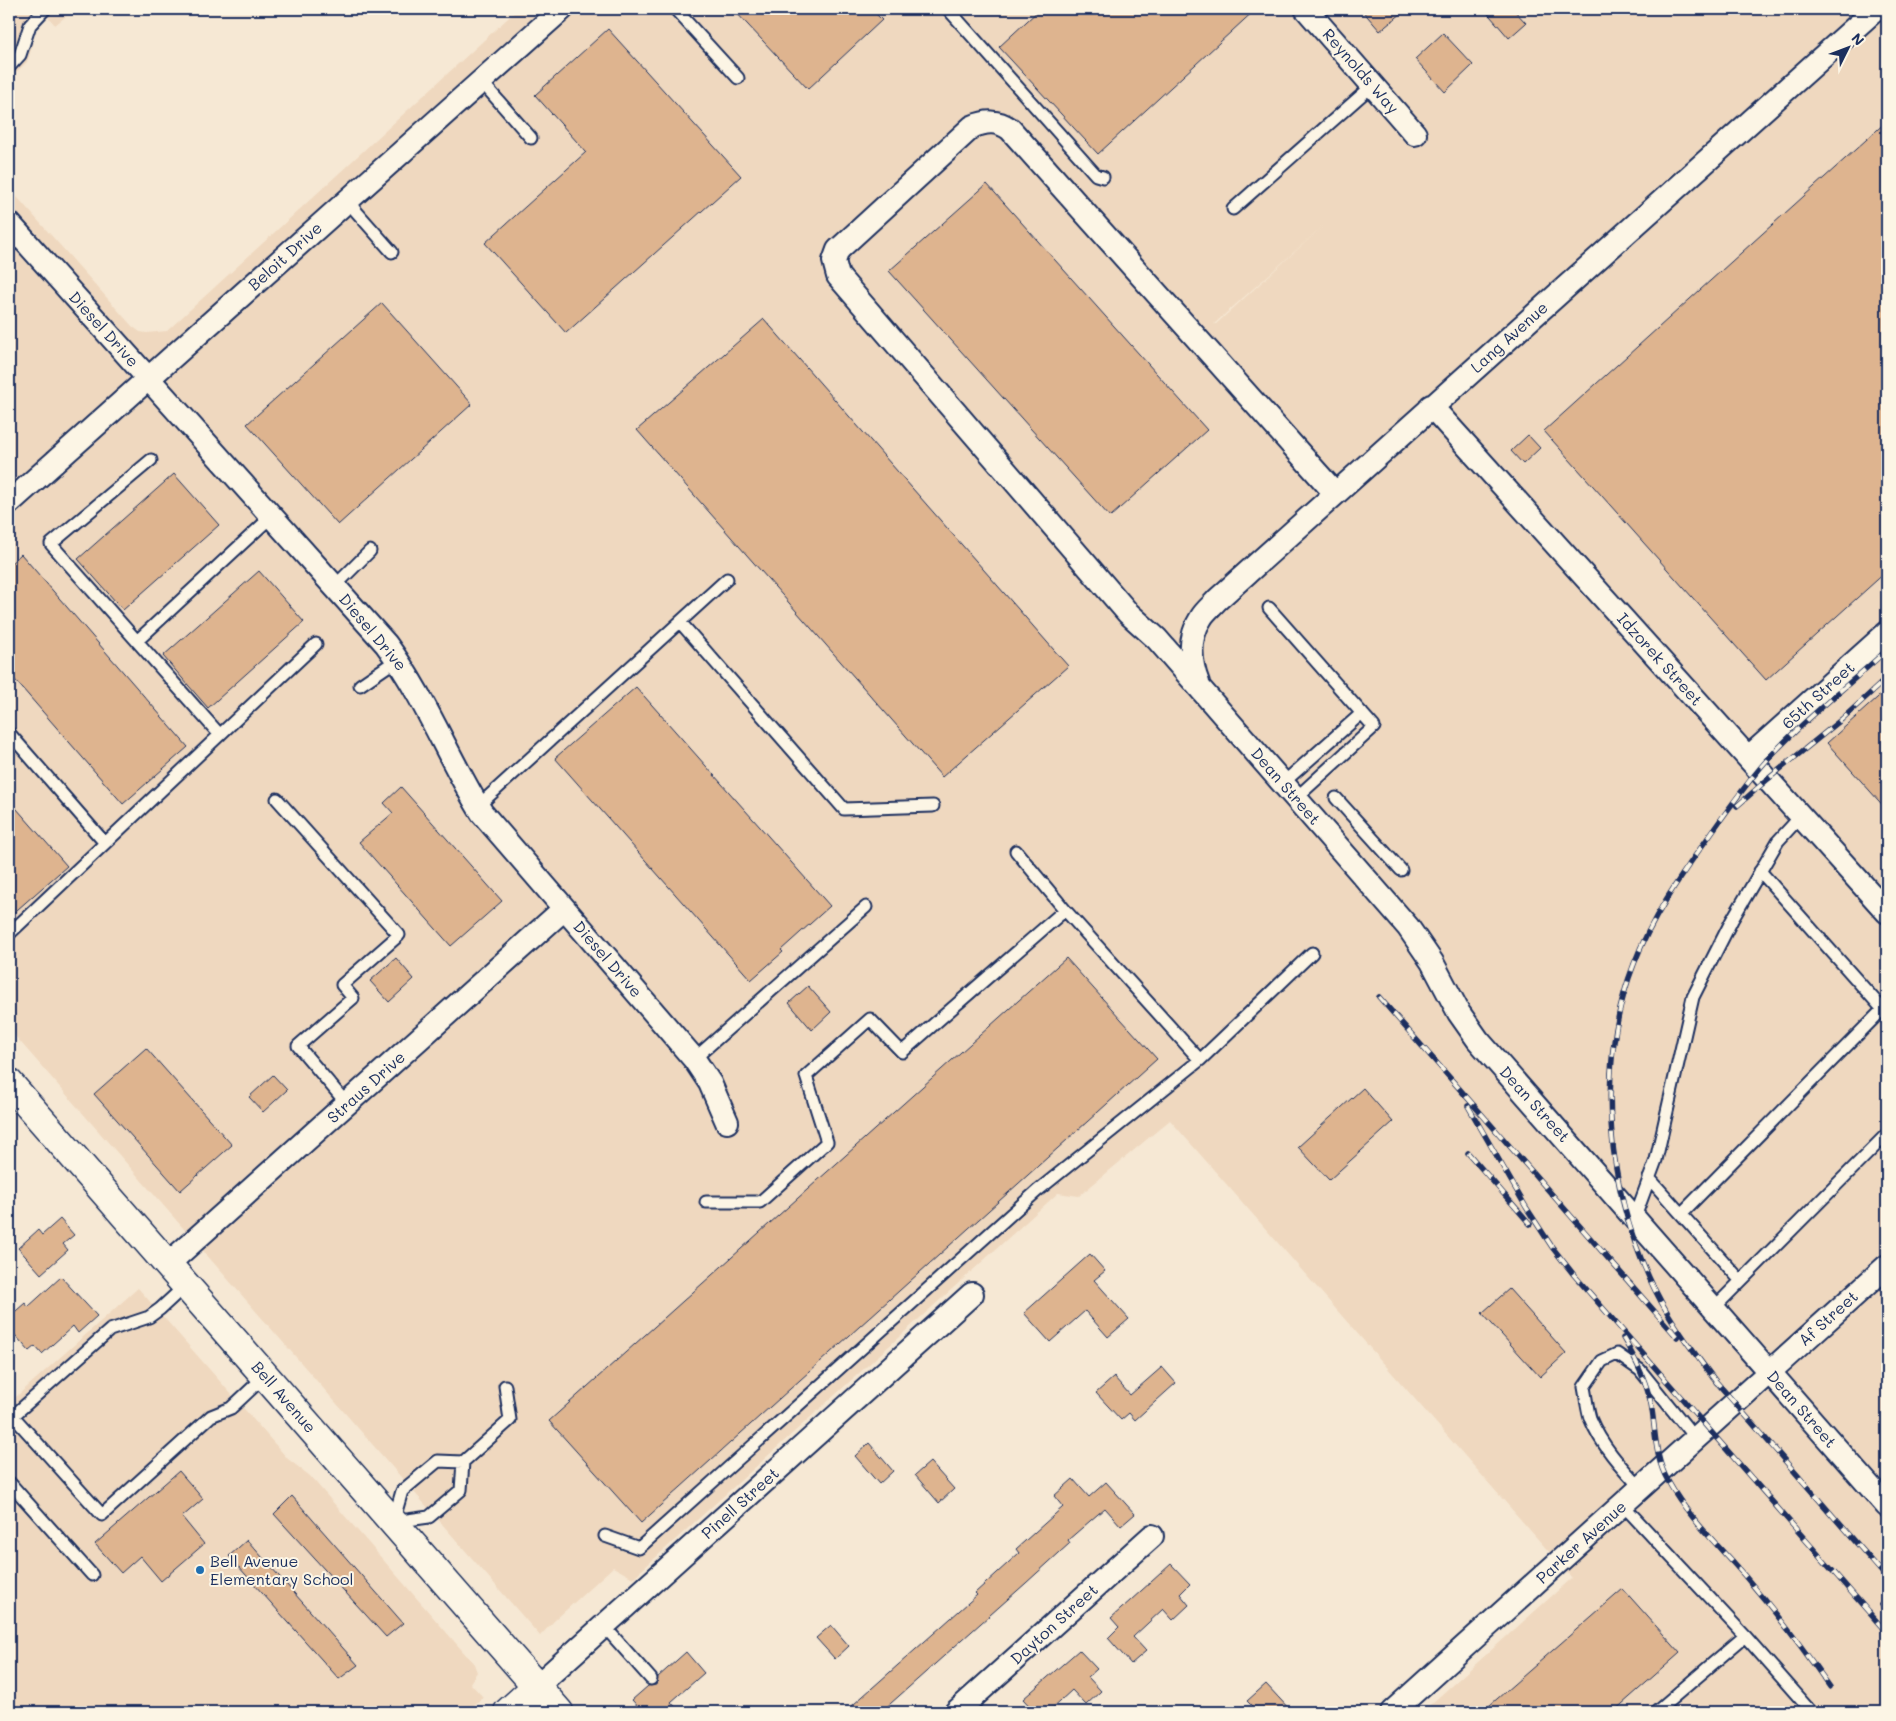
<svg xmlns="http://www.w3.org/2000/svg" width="1896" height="1721" font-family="Mali,sans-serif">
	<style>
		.built { fill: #efd8bf; fill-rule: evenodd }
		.building { fill: #deb48f; stroke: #1b2f5e }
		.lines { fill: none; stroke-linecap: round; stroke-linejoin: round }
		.lane-casing { stroke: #1b2f5e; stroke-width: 15 }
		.street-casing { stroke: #1b2f5e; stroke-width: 26 }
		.secondary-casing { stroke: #1b2f5e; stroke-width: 31 }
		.lane { stroke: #fcf5e5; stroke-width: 11 }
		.street { stroke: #fcf5e5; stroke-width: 22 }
		.secondary { stroke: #fcf5e5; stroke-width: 28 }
		.rail-casing { stroke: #1b2f5e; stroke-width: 5.5 }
		.rail { stroke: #fcf5e5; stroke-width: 4; stroke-dasharray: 11; stroke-linecap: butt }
		.poi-dot { fill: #1f6fb2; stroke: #fcf5e5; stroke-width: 2 }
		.labels { text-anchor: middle; stroke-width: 4; stroke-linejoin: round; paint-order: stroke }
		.street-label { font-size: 16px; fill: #1b2f5e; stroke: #fcf5e5 }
		.poi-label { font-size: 16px; fill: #1b2f5e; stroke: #fcf5e5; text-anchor: start }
	</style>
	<rect width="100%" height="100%" fill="#f6e8d4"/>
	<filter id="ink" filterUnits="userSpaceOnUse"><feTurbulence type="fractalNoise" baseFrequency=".02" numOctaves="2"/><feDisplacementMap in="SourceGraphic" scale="10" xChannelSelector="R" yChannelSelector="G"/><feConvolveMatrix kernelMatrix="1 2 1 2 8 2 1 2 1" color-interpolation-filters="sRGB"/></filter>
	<g filter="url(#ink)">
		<path class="built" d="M9,9H75L55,25L48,17L38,25L34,33L31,50L27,62L9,79Z
			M518,9H1887V1712H1422L1572,1578L1170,1120L1079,1196L1058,1193L633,1578L613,1567L554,1621L540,1636L9,1029V188L132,326L140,332L147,333L167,331ZM1323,226L1216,324H1214Z
			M138,1288L288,1459L310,1476L474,1664L477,1672L470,1683L483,1697L467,1712H9V1403Z"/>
		<path class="building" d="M733,9H871L882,20L808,89Z
			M1040,9H1256L1098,154L999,47Z
			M1361,9H1407L1380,31Z
			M1484,9H1513L1526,23L1509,38Z
			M608,29L741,176L566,333L485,243L586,152L535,95Z
			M1443,33L1473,65L1445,92L1415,59Z
			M1887,121V571L1766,680L1544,431Z
			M987,184L1207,430L1110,517L889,271Z
			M382,303L472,404L338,525L247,424Z
			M764,319L1068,666L942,777L637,430Z
			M1528,435L1540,448L1523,464L1511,451Z
			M174,474L219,525L123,610L78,559Z
			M21,554L188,747L123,804L9,673V565Z
			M259,571L304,622L208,708L163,656Z
			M636,687L830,906L781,950L783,952L751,980L555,758Z
			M1887,689V810L1827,743Z
			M401,787L502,901L451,946L359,842L393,813L384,803Z
			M9,800L67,866L9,917Z
			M396,958L414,979L389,1002L370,981Z
			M1066,958L1157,1059L641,1523L549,1421Z
			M808,986L831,1012L812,1030L789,1003Z
			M146,1048L232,1145L180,1191L94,1094Z
			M273,1075L287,1090L263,1112L249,1097Z
			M1363,1088L1393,1122L1329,1180L1298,1147Z
			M60,1219L74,1235L63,1244L68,1250L41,1274L18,1248L38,1230L42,1235Z
			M1090,1254L1105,1271L1094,1280L1129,1319L1108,1337L1085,1311L1050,1342L1024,1313Z
			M61,1277L97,1316L78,1333L73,1326L42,1354L35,1346L29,1351L9,1328V1317L25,1303L28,1307Z
			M1509,1289L1566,1353L1540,1377L1482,1313Z
			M1162,1367L1176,1383L1135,1420L1129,1413L1121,1420L1096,1393L1114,1377L1130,1395Z
			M869,1443L893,1471L879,1484L855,1456Z
			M930,1462L954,1489L939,1503L915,1475Z
			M179,1471L203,1499L182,1517L204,1544L161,1581L140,1556L121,1573L95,1544Z
			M1073,1479L1089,1497L1106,1482L1135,1514L1121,1526L1105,1508L1068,1540L1070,1543L1026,1583L881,1712H845L977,1595L975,1593L1019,1553L1016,1549L1063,1507L1054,1496Z
			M292,1496L403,1623L386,1637L274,1514Z
			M247,1540L358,1665L339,1679L229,1556Z
			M1171,1564L1190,1584L1180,1594L1189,1605L1173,1620L1163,1609L1133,1637L1146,1651L1131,1664L1108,1638L1119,1627L1111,1618Z
			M1623,1589L1680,1653L1613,1712H1482Z
			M831,1625L849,1646L835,1659L816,1638Z
			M1079,1650L1097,1669L1088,1677L1101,1691L1086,1705L1072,1690L1048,1712H1035L1023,1699Z
			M686,1652L704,1673L671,1702L680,1712H643L632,1700L648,1686L656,1685L658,1677Z
			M1266,1684L1292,1712H1258L1247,1701Z"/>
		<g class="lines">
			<defs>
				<path id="lane" d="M675,9L738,78
					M948,9L1096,175L1103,177
					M9,67L20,55L30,25L45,9
					M481,81L531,138
					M347,201L392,252
					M1233,209L1373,85
					M9,247L21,236
					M151,460L51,544L220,735
					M335,586L370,551
					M1269,608L1374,727L1296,798
					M680,622L844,809L933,806
					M137,641L272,516
					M360,685L398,659
					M9,733L105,843
					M1283,783L1362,713
					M1336,798L1401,870
					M277,799L399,935L342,985L353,998L298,1046L347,1104
					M478,806L727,579
					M1016,851L1065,910L1200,1060
					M1760,871L1887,1014
					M9,934L316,644
					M694,1059L866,907
					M1649,1178L1741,1281
					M706,1202H760L827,1142L806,1076L870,1019L902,1052L1065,910
					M1681,1214L1883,1009
					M1635,1217L1656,1160L1693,997L1732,920L1778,841L1801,816
					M186,1285L160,1309L149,1317L110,1330L13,1416L102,1515L211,1416L231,1408L265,1376
					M1714,1308L1887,1134
					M463,1462L438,1461L402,1491L393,1522L429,1517L461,1490L463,1462L510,1420L505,1386
					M9,1482L92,1575
					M1641,1488C1621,1467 1601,1445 1590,1418C1587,1408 1586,1397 1584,1387L1602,1361L1617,1354L1640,1370L1695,1438
					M1622,1504L1745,1636L1812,1712
					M605,1536L639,1548L1037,1191L1200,1060L1312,953
					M604,1626L651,1679
					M1656,1712L1745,1636"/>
				<path id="street" d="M1306,9L1415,134
					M9,223L386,644C425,697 448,758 482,813L694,1059L710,1083L727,1122
					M1431,406L1887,912
					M1335,493L1010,129C997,120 986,121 972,127L838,250L834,261L838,276L1128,613L1157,639L1408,927L1432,962L1459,1013L1478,1040L1887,1506
					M9,503L562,9
					M1198,683C1190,662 1188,638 1201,618C1205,611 1212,606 1217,600L1876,9
					M1749,757L1887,633
					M168,1264L564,909
					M537,1686L972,1294
					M956,1712L1152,1536
					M1392,1712L1887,1266"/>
				<path id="secondary" d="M9,1083L559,1712
					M508,1712L537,1686"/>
			</defs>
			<use href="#lane" class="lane-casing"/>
			<use href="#street" class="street-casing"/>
			<use href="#secondary" class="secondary-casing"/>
			<use href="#lane" class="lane"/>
			<use href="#street" class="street"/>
			<use href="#secondary" class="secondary"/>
			<defs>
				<path id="rail" d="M1737,806L1768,779L1842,719L1887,678
					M1379,997L1677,1337
					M1468,1106L1526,1207L1552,1247L1574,1275L1887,1633
					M1468,1153L1530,1224
					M1623,1338C1635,1358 1646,1380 1651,1404C1656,1431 1654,1456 1668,1481C1687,1516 1718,1545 1744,1575C1775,1611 1803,1648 1830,1687
					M1713,1378L1887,1578
					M1717,1383C1695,1354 1672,1324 1655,1290C1607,1193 1594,1067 1634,964C1651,919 1679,878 1707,839C1726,812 1745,785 1767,760C1804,720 1847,686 1887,650
					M1882,1605L1887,1612"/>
			</defs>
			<use href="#rail" class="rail-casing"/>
			<use href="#rail" class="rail"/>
		</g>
	</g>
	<circle class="poi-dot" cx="200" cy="1570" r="5"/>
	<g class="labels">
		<g class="street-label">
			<text transform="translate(1361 71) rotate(49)" y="6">Reynolds Way</text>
			<text transform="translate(285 256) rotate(-42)" y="6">Beloit Drive</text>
			<text transform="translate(104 329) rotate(48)" y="6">Diesel Drive</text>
			<text transform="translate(1509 337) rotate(-42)" y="6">Lang Avenue</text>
			<text transform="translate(373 632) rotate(50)" y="6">Diesel Drive</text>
			<text transform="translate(1660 659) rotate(48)" y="6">Idzorek Street</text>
			<text transform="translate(1818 695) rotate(-42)" y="6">65th Street</text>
			<text transform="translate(1286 786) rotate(49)" y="6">Dean Street</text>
			<text transform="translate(608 959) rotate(49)" y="6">Diesel Drive</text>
			<text transform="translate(366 1087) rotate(-42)" y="6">Straus Drive</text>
			<text transform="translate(1535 1104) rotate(48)" y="6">Dean Street</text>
			<text transform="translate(1828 1318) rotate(-42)" y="6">Af Street</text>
			<text transform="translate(284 1397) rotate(49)" y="6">Bell Avenue</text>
			<text transform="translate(1802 1409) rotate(49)" y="6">Dean Street</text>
			<text transform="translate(740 1503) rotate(-42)" y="6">Pinell Street</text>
			<text transform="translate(1581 1542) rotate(-42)" y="6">Parker Avenue</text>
			<text transform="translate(1054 1624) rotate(-42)" y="6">Dayton Street</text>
		</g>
		<g class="poi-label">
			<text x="210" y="1567">Bell Avenue<tspan x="210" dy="18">Elementary School</tspan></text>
		</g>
	</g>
	<rect width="1896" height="1721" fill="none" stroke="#fcf5e5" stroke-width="30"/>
	<rect x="15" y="15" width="1866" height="1691" fill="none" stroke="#1b2f5e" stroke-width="2" filter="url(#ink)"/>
	<g transform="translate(1848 48) rotate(48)" stroke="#fcf5e5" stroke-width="4" paint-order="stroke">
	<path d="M0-4L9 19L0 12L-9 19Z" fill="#1b2f5e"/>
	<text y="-8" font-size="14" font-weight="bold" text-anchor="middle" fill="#1b2f5e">N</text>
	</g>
</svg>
